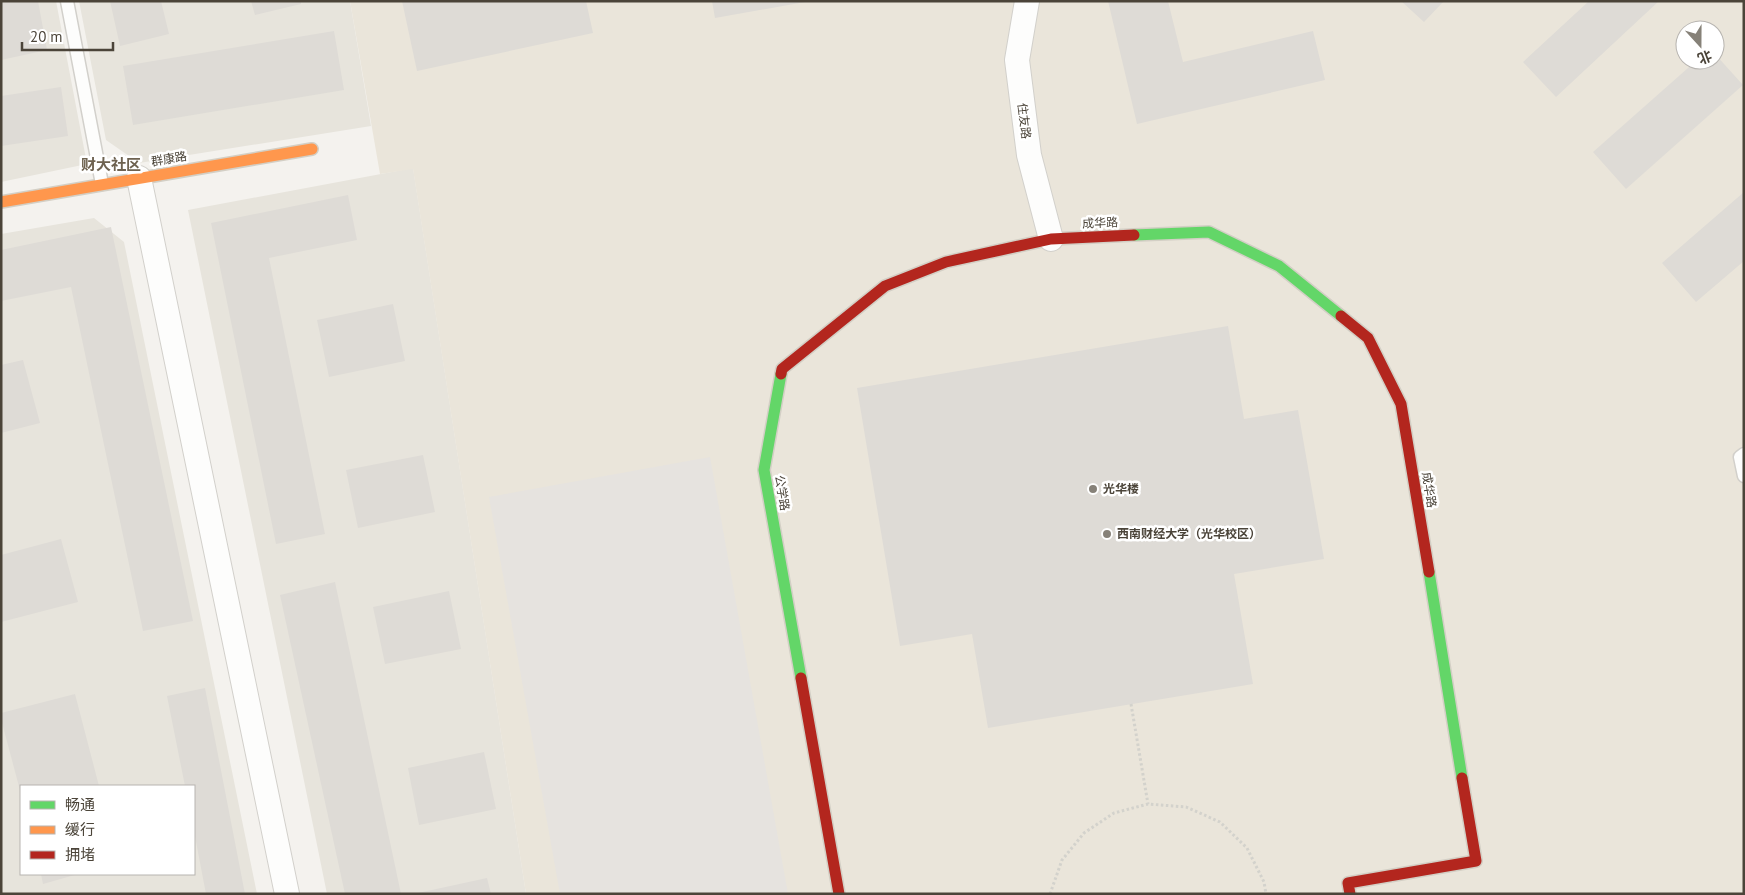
<svg xmlns="http://www.w3.org/2000/svg" width="1745" height="895" font-family="'PT Sans','Noto Sans SC',sans-serif">
	<style>
		.residential { fill: #e7e4dc; fill-rule: evenodd }
		.education { fill: #eae5da; fill-rule: evenodd }
		.parking { fill: #e6e3df }
		.building { fill: #dedbd6 }
		.lines { fill: none; stroke-linecap: round; stroke-linejoin: round }
		.lane-casing { stroke: #d2d0cb; stroke-width: 15 }
		.street-casing { stroke: #d2d0cb; stroke-width: 26 }
		.fast-casing { stroke: #d3cfc5; stroke-width: 14 }
		.slow-casing { stroke: #d3cfc5; stroke-width: 14 }
		.jam-casing { stroke: #d3cfc5; stroke-width: 14 }
		.path { stroke: #d3d2cc; stroke-width: 3; stroke-dasharray: 2.5 2.5; stroke-linecap: butt }
		.lane { stroke: #fdfdfc; stroke-width: 12 }
		.street { stroke: #fdfdfc; stroke-width: 24 }
		.fast { stroke: #63d668; stroke-width: 11 }
		.slow { stroke: #ff974d; stroke-width: 11 }
		.jam { stroke: #b3261e; stroke-width: 11 }
		.poi-dot { fill: #868178; stroke: #fff; stroke-width: 2 }
		.labels { text-anchor: middle; stroke-width: 5; stroke-linejoin: round; paint-order: stroke }
		.street-label { font-size: 12px; fill: #4b4439; stroke: #fff }
		.poi-label { font-size: 12px; font-weight: bold; fill: #4b4439; stroke: #fff; text-anchor: start }
		.quarter-label { font-size: 15px; font-weight: bold; fill: #6e6250; stroke: #fff }
	</style>
	<rect width="100%" height="100%" fill="#f4f2ee"/>
	<path class="residential" d="M1,1H56L87,164L1,182Z
		M79,1H350L371,126L139,163L106,140Z
		M413,168L526,894H327L188,210Z
		M94,218L124,242L257,894H1V234ZM21,786H194V874H21Z"/>
	<path class="education" d="M350,1H1744V894H526L413,169L380,174ZM1685,30H1715V60H1685Z"/>
	<path class="parking" d="M710,457L788,894H560L489,497Z"/>
	<path class="building" d="M1,1H38L47,50L1,60Z
		M110,1H161L169,34L120,46Z
		M251,1H301V4L255,15Z
		M402,1H586L593,33L417,71Z
		M712,1H805V2L715,18Z
		M1108,1H1168L1183,62L1313,31L1325,80L1137,124Z
		M1401,1H1444L1424,22Z
		M1589,1H1659L1556,97L1523,62Z
		M334,31L344,90L133,125L123,66Z
		M1715,54L1743,85L1626,189L1593,152L1697,60H1715Z
		M61,87L68,136L1,146V96Z
		M1744,192V261L1696,302L1662,263Z
		M348,195L357,240L269,258L325,534L276,544L211,223Z
		M111,227L193,621L143,631L71,287L1,301V250Z
		M393,304L405,361L329,377L317,320Z
		M1228,326L1244,419L1298,410L1324,559L1234,574L1253,684L988,728L972,634L900,646L857,388Z
		M23,360L40,423L1,433V365Z
		M423,455L435,512L358,528L346,470Z
		M61,539L78,602L1,622V555Z
		M335,582L401,894H345L280,595Z
		M449,591L461,649L385,664L373,607Z
		M205,688L245,894H206L194,831V786H185L167,696Z
		M75,694L99,786H21V794L1,719V713Z
		M484,752L496,809L419,825L408,768Z
		M41,874H78L43,884Z
		M487,878L491,894H418V893Z"/>
	<g class="lines">
		<defs>
			<path id="lane" d="M67,1L102,184
				M1744,454L1740,457L1744,476"/>
			<path id="street" d="M1027,1L1017,60L1029,155L1051,239
				M139,178L287,894"/>
			<path id="fast" d="M1134,235L1209,232L1279,266L1341,316
				M781,374L764,470L801,678
				M1429,572L1462,778"/>
			<path id="slow" d="M1,202L312,149"/>
			<path id="jam" d="M1341,316L1368,338L1401,404L1429,572
				M781,374L782,369L885,286L946,262L1051,239L1134,235
				M801,678L839,894
				M1350,894L1348,883L1476,861L1462,778"/>
		</defs>
		<use href="#lane" class="lane-casing"/>
		<use href="#street" class="street-casing"/>
		<use href="#fast" class="fast-casing"/>
		<use href="#slow" class="slow-casing"/>
		<use href="#jam" class="jam-casing"/>
		<path class="path" d="M1131,704L1148,804
			M1050,894L1062,860L1084,833L1114,813L1148,804L1186,807L1220,822L1247,848L1264,882L1266,894"/>
		<use href="#lane" class="lane"/>
		<use href="#street" class="street"/>
		<use href="#fast" class="fast"/>
		<use href="#slow" class="slow"/>
		<use href="#jam" class="jam"/>
	</g>
	<g class="poi-dot">
		<circle cx="1093" cy="489" r="5"/>
		<circle cx="1107" cy="534" r="5"/>
	</g>
	<g class="labels">
		<g class="street-label">
			<text transform="translate(1024 121) rotate(83)" y="4">住友路</text>
			<text transform="translate(169 159) rotate(-10)" y="4">群康路</text>
			<text transform="translate(1100 223) rotate(-2)" y="4">成华路</text>
			<text transform="translate(1429 490) rotate(81)" y="4">成华路</text>
			<text transform="translate(782 493) rotate(80)" y="4">公学路</text>
		</g>
		<g class="poi-label">
			<text x="1103" y="493">光华楼</text>
			<text x="1117" y="538">西南财经大学（光华校区）</text>
		</g>
		<g class="quarter-label">
			<text x="111" y="170">财大社区</text>
		</g>
	</g>
	<rect width="1745" height="895" fill="none" stroke="#4b4439" stroke-width="5"/>
	<rect x="20" y="785" width="175" height="90" fill="#ffffff" stroke="#b7b4b0"/>
	<rect x="30" y="801" width="25" height="8" fill="#63d668" stroke="#b7b4b0"/>
	<text x="65" y="810" font-size="15" fill="#4b4439">畅通</text>
	<rect x="30" y="826" width="25" height="8" fill="#ff974d" stroke="#b7b4b0"/>
	<text x="65" y="835" font-size="15" fill="#4b4439">缓行</text>
	<rect x="30" y="851" width="25" height="8" fill="#b3261e" stroke="#b7b4b0"/>
	<text x="65" y="860" font-size="15" fill="#4b4439">拥堵</text>
	<g transform="translate(1700 45) rotate(159)"><circle r="24" fill="#ffffff" stroke="#b7b4b0"/>
	<path d="M0-4L9 19L0 12L-9 19Z" fill="#868178"/>
	<text y="-8" font-size="14" font-weight="bold" text-anchor="middle" fill="#4b4439">北</text>
	</g>
	<path d="M22 42v8h91v-8" fill="none" stroke="#4b4439" stroke-width="2.5"/>
	<text x="30" y="42" font-size="15" fill="#4b4439" stroke="#ffffff" stroke-width="4" paint-order="stroke">20 m</text>
</svg>
